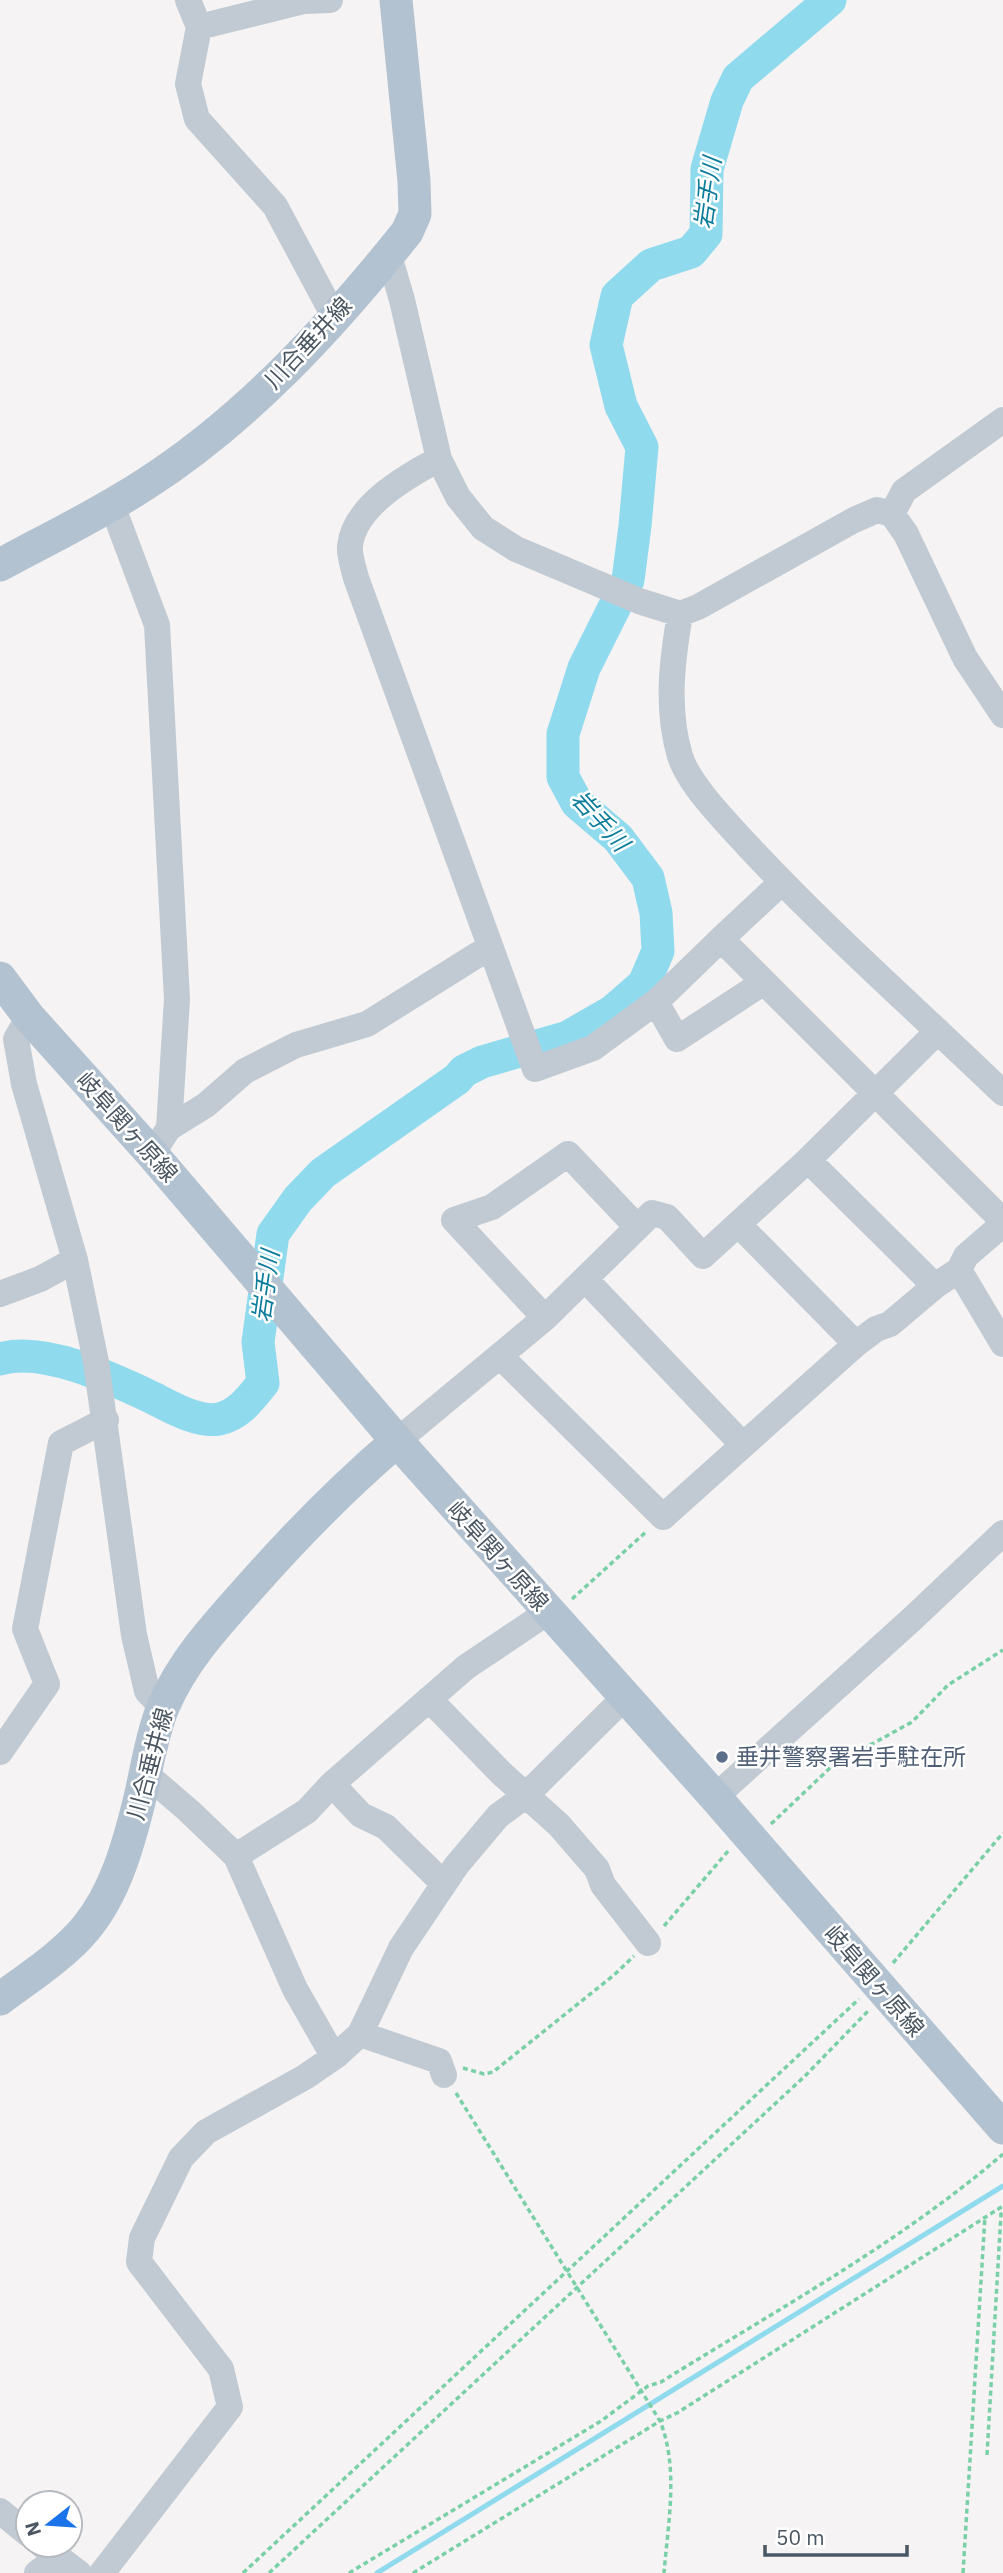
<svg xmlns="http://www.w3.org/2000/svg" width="1003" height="2573" font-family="'IBM Plex Sans','Noto Sans JP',sans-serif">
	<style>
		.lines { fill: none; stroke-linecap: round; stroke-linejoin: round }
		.stream { stroke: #90daee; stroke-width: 5 }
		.river { stroke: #90daee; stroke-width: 33 }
		.path { stroke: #7ad0a6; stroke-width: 3.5; stroke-dasharray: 5 3.5; stroke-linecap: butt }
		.minor { stroke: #c1cad2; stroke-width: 26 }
		.major { stroke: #b3c2d1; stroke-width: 33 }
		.service-dot { fill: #5c6f8a; stroke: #fff; stroke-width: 2.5 }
		.labels { text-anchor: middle; stroke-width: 5; stroke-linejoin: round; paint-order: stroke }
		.street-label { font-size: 23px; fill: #4a5661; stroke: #fff }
		.service-label { font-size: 23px; fill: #4e5e75; stroke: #fff; text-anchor: start }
		.water-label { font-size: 24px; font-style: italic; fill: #0c7c9b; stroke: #fff }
	</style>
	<rect width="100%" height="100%" fill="#f5f3f3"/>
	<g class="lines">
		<path class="stream" d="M377,2573L1003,2186"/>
		<path class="river" d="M0,1359C44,1346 113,1379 153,1398C171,1407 198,1423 219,1419C239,1415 251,1398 263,1383L258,1342L273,1234L298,1199L323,1173L457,1079L464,1071L482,1062L568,1037L613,1011L644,984L658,951L656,913L648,878L618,838L577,803L563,777V734L584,668L628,580L635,526L642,447L621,406L606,345L617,296L651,265L691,252L706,234L707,169L727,101L738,78L830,0"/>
		<path class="path" d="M572,1599L647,1531
			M771,1824L832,1766L912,1722L948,1685L1003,1650
			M664,1926L729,1850
			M893,1963L1003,1833
			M463,2068L484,2074L493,2072L614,1975L634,1956
			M456,2093L660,2421C679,2468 668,2523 664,2573
			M987,2455L1001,2214L998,2209
			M243,2573L859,1999
			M269,2573L805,2076L869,2010
			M349,2573L601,2421L648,2386L661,2382C775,2311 901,2242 1003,2154
			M413,2573L660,2421L677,2413L1003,2206
			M963,2573L985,2216"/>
		<path class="minor" d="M188,0L199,27L188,84L197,119L275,206L334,316
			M199,27L304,1L330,0
			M385,260L393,269L402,300L439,459L458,497L483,528L516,549L639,601L680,614L698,607L854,520L877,510L892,514L906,534L965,658L1003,715
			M439,459C407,476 354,506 350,546C349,556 354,569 356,578L535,1069L593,1048L656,1002L721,939
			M112,505L157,625L177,999L169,1128L152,1154
			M892,514L904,491L1003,420
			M680,614C672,661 666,709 680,756C689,785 727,823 747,845C828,932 918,1011 1003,1093
			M782,882L721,939L1003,1221
			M656,1002L677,1039L764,982
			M29,1017L16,1039L24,1084L75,1260L96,1362L134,1635L147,1691L162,1707
			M169,1128L206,1105L245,1071L296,1045L367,1024L490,947
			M808,1160L935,1286L959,1270L966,1256L1003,1224
			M959,1270L1003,1344
			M585,1279L742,1444
			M0,1294L40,1279L75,1260
			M545,1318L454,1220L492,1207L568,1154L637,1227
			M856,1344L876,1329L890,1324L935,1286
			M500,1356L663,1517L856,1344L738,1224
			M397,1441L545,1318L652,1213L667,1217L703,1256L808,1160L938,1031
			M429,1699L501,1773L559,1825L597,1869L603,1885L648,1943
			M0,1752L47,1684L25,1629L61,1443L106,1420
			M146,1774L189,1811L236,1856L295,1989L327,2045L337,2055
			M332,1784L361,1815L386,1827L444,1884
			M715,1797L911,1620L1003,1533
			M236,1856L307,1811L332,1784L466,1667L548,1612
			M360,2034L439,2061L444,2075
			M0,2511L28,2534
			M42,2545L79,2573
			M37,2573L58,2557
			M102,2573L230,2407L221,2369L139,2262L142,2238L181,2158L206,2132L305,2077L337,2055L360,2034L401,1948L456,1866L498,1816L525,1796L624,1698"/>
		<path class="major" d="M0,565C48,539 98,515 144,485C246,420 332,326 407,232L415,214L414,181L396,0
			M0,978L29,1017L152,1154L397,1441L715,1797L1003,2128
			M0,1999C28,1978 64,1955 86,1928C115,1893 128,1846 139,1802C146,1773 152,1732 164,1705C184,1659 218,1623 251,1586C297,1534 344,1486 397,1441"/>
	</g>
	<circle class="service-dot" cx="722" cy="1757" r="7"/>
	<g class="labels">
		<g class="street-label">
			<text transform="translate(308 343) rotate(-47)" y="8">川合垂井線</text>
			<text transform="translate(127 1127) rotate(48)" y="8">岐阜関ヶ原線</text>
			<text transform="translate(498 1556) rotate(48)" y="8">岐阜関ヶ原線</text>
			<text transform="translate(150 1764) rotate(-75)" y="8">川合垂井線</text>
			<text transform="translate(874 1981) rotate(49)" y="8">岐阜関ヶ原線</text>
		</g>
		<g class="service-label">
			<text x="736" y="1765">垂井警察署岩手駐在所</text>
		</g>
		<g class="water-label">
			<text transform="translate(708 193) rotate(-82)" y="8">岩手川</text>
			<text transform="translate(600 821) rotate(48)" y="8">岩手川</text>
			<text transform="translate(266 1286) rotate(-82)" y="8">岩手川</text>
		</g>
	</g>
	<g transform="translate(49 2524) rotate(253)"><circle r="33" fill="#ffffff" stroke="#b7bbc0" stroke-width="2"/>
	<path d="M0-5L12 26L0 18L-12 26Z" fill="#1a73e8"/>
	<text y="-10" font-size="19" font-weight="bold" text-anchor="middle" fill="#4a5661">N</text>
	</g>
	<path d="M765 2545v10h142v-10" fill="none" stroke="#4a5661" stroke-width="3.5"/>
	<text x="776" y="2545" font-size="21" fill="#4a5661" stroke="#ffffff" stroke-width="5" paint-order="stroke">50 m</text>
</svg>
